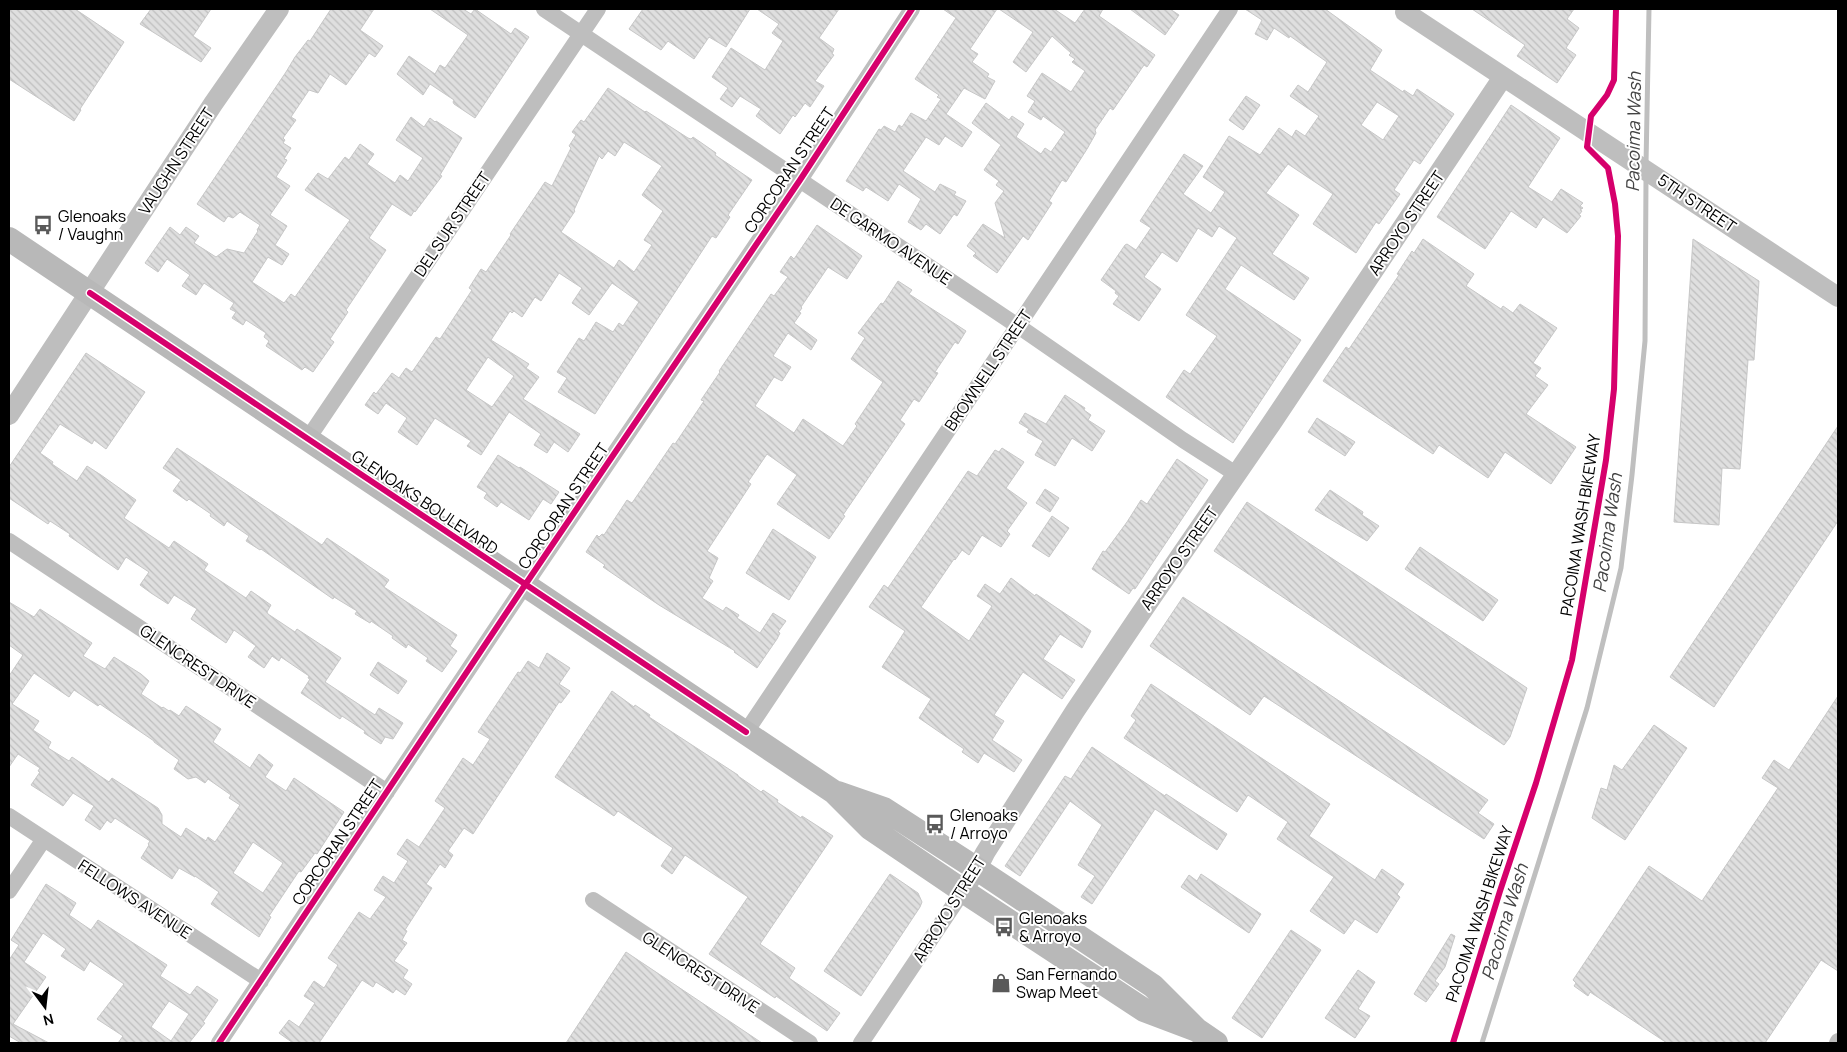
<svg xmlns="http://www.w3.org/2000/svg" width="1847" height="1052" font-family="Manrope,sans-serif">
	<style>
		.lines { fill: none; stroke-linecap: round; stroke-linejoin: round }
		.stream { stroke: #bfbfbf; stroke-width: 5 }
		.building { fill: url(#building-back-hatch); stroke: #c7c7c7; fill-rule: evenodd }
		.minor { stroke: #bebebe; stroke-width: 16 }
		.tertiary { stroke: #bebebe; stroke-width: 20 }
		.secondary { stroke: #b8b8b8; stroke-width: 24 }
		.cycleway-casing { stroke: #fff; stroke-width: 9 }
		.cycleway { stroke: #d6006c; stroke-width: 6 }
		.labels { text-anchor: middle; stroke-width: 4; stroke-linejoin: round; paint-order: stroke }
		.street-label { font-size: 16px; fill: #000; stroke: #fff }
		.poi-label { font-size: 16px; fill: #000; stroke: #fff; text-anchor: start }
		.water-label { font-size: 18px; font-style: italic; fill: #444; stroke: #fff }
	</style>
	<defs>
		<pattern id="building-back-hatch" width="6" height="6" patternUnits="userSpaceOnUse" patternTransform="scale(1.25)"><rect width="6" height="6" fill="#dfdfdf"/><path d="M-1 5l2 2M0 0l6 6M5-1l2 2" fill="none" stroke="#bebebe"/></pattern>
	</defs>
	<rect width="100%" height="100%" fill="#fff"/>
	<g class="lines">
		<path class="stream" d="M1646,164L1649,9
			M1482,1043L1587,708L1621,568L1632,475L1645,341L1646,178"/>
	</g>
	<path class="building" d="M9,9H75L124,42L80,109L81,110L74,121L9,79Z
		M151,9H211L193,36L211,48L201,62L140,24Z
		M331,9H374L360,30L383,46L375,57L369,53L346,85L330,74L318,93L309,90L291,117L296,120L283,138L285,140L283,143L291,148L284,159L287,160L276,177L290,186L270,215L287,226L275,245L289,254L282,265L268,257L252,282L284,303L291,294L295,297L350,220L305,190L318,173L328,179L345,157L349,160L360,144L374,154L367,164L395,183L400,175L408,181L423,158L396,140L411,117L424,127L430,118L435,122L436,121L462,138L440,175L442,176L415,212L414,211L411,216L392,204L369,238L386,250L346,310L348,312L330,339L334,342L313,372L305,367L302,370L266,346L269,341L264,337L266,333L246,320L243,325L232,318L236,312L230,309L234,303L204,283L196,295L182,286L190,275L167,259L158,272L145,263L170,227L180,235L186,227L199,236L194,243L216,257L227,249L244,253L258,231L257,230L260,225L240,212L233,218L228,216L224,222L197,204L286,72L295,57L308,40L310,41Z
		M430,9H463L471,14L475,9L511,34L515,28L529,37L475,118L454,104L453,102L454,100L430,84L423,95L397,74L409,56L435,74L440,65L445,68L468,35Z
		M643,9H750L726,47L709,37L694,59L668,41L661,50L629,29Z
		M757,9H839L819,38L834,49L832,54L834,55L815,81L824,86L810,107L805,103L795,117L793,115L780,134L756,116L761,109L740,96L732,107L720,99L728,88L712,77L731,48L765,70L783,41L772,33L779,24Z
		M943,9H997L970,49L978,54L972,62L989,74L987,77L995,81L985,99L964,88L946,114L972,132L962,147L945,136L939,145L926,137L903,171L935,192L940,184L956,192L954,195L966,201L957,216L954,214L940,234L926,224L921,230L908,222L921,199L899,184L888,201L866,187L863,191L846,181L879,129L881,130L884,126L895,132L899,125L902,127L911,113L926,121L941,99L937,97L939,95L915,79L956,18Z
		M999,9H1054L1075,23L1085,9H1103L1099,16L1155,55L1147,67L1144,65L1113,110L1110,108L1095,130L1096,133L1087,149L1066,182L1062,180L1049,201L1052,203L1028,240L1023,236L997,273L973,256L976,253L967,246L983,224L1005,238L995,203L1004,191L996,185L999,181L984,170L1001,145L972,123L986,103L1009,120L1012,116L1024,124L1016,137L1041,154L1045,148L1051,152L1065,132L1043,116L1041,120L1028,112L1035,101L1027,96L1042,73L1071,92L1085,71L1072,62L1075,59L1069,55L1071,53L1052,36L1026,72L1013,62L1033,32Z
		M1130,9H1170L1179,15L1165,35Z
		M1245,9H1325L1382,50L1370,70L1403,92L1404,90L1413,96L1417,89L1454,114L1420,164L1414,160L1394,190L1400,194L1379,224L1376,222L1356,253L1313,224L1333,194L1288,164L1266,193L1299,215L1272,254L1309,278L1294,300L1241,265L1225,289L1301,340L1233,443L1166,397L1184,370L1190,374L1217,336L1186,315L1237,238L1219,226L1212,237L1198,228L1177,262L1162,252L1144,277L1161,289L1139,321L1113,304L1119,296L1115,293L1116,291L1101,280L1125,245L1127,244L1136,250L1151,228L1140,221L1184,154L1203,166L1183,194L1211,213L1225,192L1203,177L1229,136L1260,155L1279,128L1292,137L1296,130L1305,136L1319,116L1290,96L1298,85L1308,92L1327,62L1290,36L1289,38L1274,28L1267,40L1255,34L1262,20ZM1377,102L1399,116L1383,140L1361,125Z
		M1472,9H1574L1567,19L1579,28L1566,48L1576,55L1557,83L1517,56L1525,45Z
		M608,88L645,112L646,111L688,138L691,139L693,137L716,153L715,155L752,180L728,215L730,217L716,238L712,236L595,414L558,392L567,378L557,372L579,338L584,341L596,322L613,332L619,323L623,326L639,302L612,283L589,315L572,303L582,288L559,273L541,301L535,297L522,317L514,311L512,313L510,311L491,340L529,364L526,368L539,377L523,399L580,434L568,452L554,442L547,453L534,445L541,434L509,412L481,455L467,446L471,441L435,418L417,445L398,432L407,418L386,403L378,414L365,405L374,392L376,394L392,373L399,378L406,368L412,372L436,337L440,339L472,290L469,288L481,269L486,272L511,235L510,234L545,182L552,186L571,148L569,146L576,135L572,132L581,120L584,122ZM624,142L662,166L642,195L663,211L644,240L652,245L634,272L619,260L614,268L561,232L575,211L574,210L599,156L602,159L608,151L615,156ZM488,357L514,376L492,407L466,390Z
		M1246,96L1260,105L1243,130L1229,120Z
		M1511,105L1560,138L1528,187L1552,202L1561,189L1583,203L1580,206L1583,208L1580,210L1582,211L1579,215L1581,216L1567,233L1543,217L1536,228L1511,211L1485,249L1437,217Z
		M817,225L862,256L847,279L828,267L801,307L802,308L799,312L801,313L794,323L817,340L811,350L788,333L773,356L791,367L782,381L774,377L755,406L794,433L803,419L843,446L857,426L855,424L883,382L851,359L865,338L858,333L881,303L883,304L898,281L912,290L909,294L966,331L958,344L955,342L935,372L938,373L919,402L914,399L900,420L905,424L843,515L845,516L829,539L777,504L797,475L767,454L748,482L751,484L707,551L718,558L709,578L713,581L702,598L723,611L726,607L739,615L737,618L760,633L773,613L786,621L778,632L780,633L777,639L757,668L734,652L735,651L659,605L603,567L605,565L586,552L597,535L599,537L602,534L604,535L627,500L632,503L673,443L675,444L704,401L701,400L720,372L719,371L771,294L774,296L788,277L780,272L791,256L794,259Z
		M1423,239L1474,274L1466,286L1501,309L1503,306L1513,313L1520,304L1557,328L1533,363L1541,368L1535,376L1548,385L1526,414L1576,447L1551,484L1505,452L1488,478L1439,445L1433,454L1323,381L1346,347L1349,349L1399,275L1397,274L1412,251L1414,253Z
		M1693,239L1759,281L1754,360H1748L1740,469L1722,468L1719,525L1674,522Z
		M86,353L145,392L106,449L94,440L92,444L60,424L40,453L53,462L52,464L77,481L87,466L101,475L136,500L124,518L169,548L174,541L208,564L204,570L246,598L251,591L271,605L267,612L268,614L295,632L297,629L341,658L325,682L375,715L379,708L403,723L393,739L385,737L381,744L364,733L365,731L342,716L340,719L301,693L310,679L308,678L309,676L281,657L279,661L272,656L264,668L248,657L256,646L234,630L226,643L191,619L197,609L174,595L168,604L151,593L140,585L149,572L126,557L118,570L69,536L70,534L50,521L48,524L9,498V467Z
		M1065,395L1085,408L1084,410L1091,415L1088,420L1105,431L1092,451L1072,438L1055,466L1035,455L1043,441L1027,432L1029,429L1019,423L1025,413L1046,424Z
		M1317,418L1355,442L1345,456L1308,432Z
		M1838,426V521L1714,707L1670,677Z
		M177,448L322,545L327,538L389,580L384,587L457,635L450,646L457,651L442,672L426,661L428,658L408,644L406,648L392,638L393,636L371,621L370,623L355,614L357,611L334,597L333,599L261,549L260,550L246,541L249,536L227,521L224,526L210,516L211,514L189,499L187,501L173,491L181,480L163,468Z
		M1002,448L1024,462L1006,488L1027,503L1007,531L1010,534L1001,547L982,535L969,555L962,550L955,560L954,559L921,607L969,641L992,606L977,596L985,584L1000,594L1011,578L1035,596L1036,594L1091,631L1082,648L1060,634L1043,659L1075,680L1062,699L1023,672L994,715L1004,721L992,740L1022,760L1014,772L984,753L978,763L962,752L964,749L919,718L931,699L882,667L905,631L869,607L884,585L888,588L968,471L977,476L995,450L999,452Z
		M498,455L519,468L520,467L559,492L551,504L543,499L529,520L501,502L497,507L484,498L487,493L477,487Z
		M1177,459L1208,480L1135,589L1133,588L1129,594L1092,569L1103,551L1105,552L1127,522L1141,500L1147,504Z
		M1045,489L1059,498L1050,512L1036,503Z
		M1330,490L1363,512L1362,515L1379,526L1367,541L1315,510Z
		M1247,502L1527,688L1510,737L1504,745L1214,551Z
		M1052,516L1069,528L1049,557L1032,546Z
		M773,529L816,557L789,600L746,573Z
		M1420,547L1498,600L1483,621L1405,569Z
		M1183,597L1488,800L1478,813L1494,824L1484,839L1264,696L1250,715L1150,646Z
		M9,602L34,617L40,609L92,643L83,656L105,669L114,657L141,674L149,681L141,694L162,708L163,707L169,711L170,710L179,716L186,706L221,729L213,742L250,768L259,754L273,765L265,777L286,791L294,778L344,812L317,854L315,853L301,872L299,871L269,916L271,917L259,937L211,904L219,892L195,876V877L179,868L172,879L141,858L149,845L148,844L150,841L115,818L111,823L107,820L100,830L85,820L94,806L73,793L63,806L45,794L31,785L40,772L38,771L40,768L18,754L9,767V676L23,655L9,645ZM34,673L69,697L74,690L98,706L100,704L154,741V742L179,760L174,769L188,779L196,777L205,783L208,779L231,795L229,798L240,805L215,842L208,837L206,841L186,828L181,837L162,824V815L158,808L112,778L109,782L72,757L69,761L48,748L51,742L33,730L39,721L12,704ZM253,842L283,863L263,893L233,873Z
		M547,653L570,668L559,684L570,691L561,703L559,702L473,834L464,828L448,851L453,855L445,868L440,864L426,884L432,888L405,930L407,931L402,940L407,943L394,961L408,970L403,978L412,984L405,995L396,989L393,993L376,982L373,987L362,980L319,1043H293L279,1033L289,1020L299,1027L315,1003L304,996L314,981L324,988L338,965L328,958L359,912L370,919L386,897L374,890L383,876L394,883L408,861L397,854L407,839L419,847L445,808L435,801L463,758L473,765L490,739L478,732L518,672L520,673L528,661L539,668Z
		M378,662L407,681L398,694L370,675Z
		M1151,684L1330,804L1309,836L1375,880L1382,869L1404,884L1397,894L1400,897L1377,933L1355,919L1344,934L1310,911L1334,877L1277,839L1288,822L1248,795L1237,812L1124,738L1136,720L1131,716Z
		M612,691L634,707L635,705L650,715L649,717L738,775V776L761,792L763,790L778,800L777,802L801,818L802,816L833,836L760,944L795,968L789,978L840,1013L827,1031L776,996L775,998L709,954L748,897L685,855L672,874L661,866L673,848L618,811L614,816L555,777Z
		M1838,696V971L1821,960L1765,1043H1667L1590,992L1588,996L1574,986L1576,983L1573,980L1649,866L1702,901L1778,788L1762,778L1774,760L1789,770Z
		M1654,725L1687,748L1625,840L1592,818L1601,788L1607,790L1614,765L1622,770Z
		M1092,747L1165,796L1166,794L1227,834L1217,850L1155,809L1092,904L1081,897L1095,876L1078,865L1102,825L1070,801L1020,876L1005,866L1065,776L1071,779Z
		M890,874L918,893L922,902L920,907L861,996L824,971Z
		M1201,874L1261,914L1249,933L1181,887L1189,875L1197,881Z
		M46,884L76,903L69,915L91,930L98,920L167,965L160,976L190,995L197,986L218,1000L203,1022L205,1023L189,1043H118L123,1036L97,1019L124,984L90,961L84,971L61,956L66,949L43,933L24,962L46,977L13,1024L49,1043H21L9,1036V960L19,945L11,940ZM169,1001L189,1014L171,1041L151,1027Z
		M1291,930L1321,950L1262,1038L1232,1018Z
		M1451,934L1455,936L1445,967L1435,981L1439,984L1426,1002L1414,994Z
		M626,952L762,1043H566Z
		M1358,970L1375,982L1358,1009L1370,1016L1355,1038L1325,1018Z"/>
	<g class="lines">
		<path class="minor" d="M544,9L1018,326L1183,440L1236,474
			M307,440L598,9
			M9,541L387,792
			M746,732L1230,9
			M9,816L261,981
			M9,891L44,839
			M593,900L810,1043
			M219,1043L525,585L800,180L912,9
			M861,1043L963,891
			M1837,1043L1838,1041"/>
		<path class="tertiary" d="M1405,12L1838,297
			M9,415L213,104L279,9
			M963,891L977,869L985,853L1075,711L1141,613L1271,424L1503,77"/>
		<path class="secondary" d="M9,239L834,792L870,828L963,891L1144,1010L1197,1030
			M838,793L884,809L977,869L1153,986L1197,1030L1216,1043"/>
		<defs>
			<path id="cycleway" d="M90,293L746,732
				M219,1043L525,585L800,180L912,9
				M1453,1043L1500,891L1536,783L1572,660L1606,460L1614,389L1618,236L1615,204L1608,168L1587,147L1591,116L1607,95L1614,80L1616,9"/>
		</defs>
		<use href="#cycleway" class="cycleway-casing"/>
		<use href="#cycleway" class="cycleway"/>
	</g>
	<defs>
		<symbol id="bus-bare" viewBox="-9 -9 18 18"><path d="M-5-6H5V4H4V6H2V4H-2V6H-4V4H-5ZM-3.5-4V0h7V-4ZM-3.5 1.2v1.5H-2V1.2ZM2 1.2v1.5H3.5V1.2Z" fill="#595959" stroke="#fff" stroke-width="2.5" paint-order="stroke"/></symbol>
		<symbol id="shop-bare" viewBox="-9 -9 18 18"><path d="M-5-2.5h2.3a2.7 3.5 0 0 1 5.4 0H5L5.5 6h-11ZM-1.5-2.5h3a1.5 2.3 0 0 0-3 0Z" fill="#595959" stroke="#fff" stroke-width="2.5" paint-order="stroke"/></symbol>
	</defs>
	<g fill-rule="evenodd">
		<use href="#bus-bare" x="29" y="211" width="28" height="28"/>
		<use href="#bus-bare" x="921" y="810" width="28" height="28"/>
		<use href="#bus-bare" x="990" y="913" width="28" height="28"/>
		<use href="#shop-bare" x="987" y="969" width="28" height="28"/>
	</g>
	<g class="labels">
		<g class="street-label">
			<text transform="translate(176 161) rotate(-57)" y="6">VAUGHN STREET</text>
			<text transform="translate(789 170) rotate(-56)" y="6">CORCORAN STREET</text>
			<text transform="translate(1697 203) rotate(34)" y="6">5TH STREET</text>
			<text transform="translate(1406 223) rotate(-56)" y="6">ARROYO STREET</text>
			<text transform="translate(452 224) rotate(-56)" y="6">DEL SUR STREET</text>
			<text transform="translate(891 241) rotate(34)" y="6">DE GARMO AVENUE</text>
			<text transform="translate(988 370) rotate(-56)" y="6">BROWNELL STREET</text>
			<text transform="translate(425 502) rotate(34)" y="6">GLENOAKS BOULEVARD</text>
			<text transform="translate(563 506) rotate(-56)" y="6">CORCORAN STREET</text>
			<text transform="translate(1580 525) rotate(-81)" y="6">PACOIMA WASH BIKEWAY</text>
			<text transform="translate(1179 558) rotate(-55)" y="6">ARROYO STREET</text>
			<text transform="translate(198 666) rotate(34)" y="6">GLENCREST DRIVE</text>
			<text transform="translate(337 842) rotate(-56)" y="6">CORCORAN STREET</text>
			<text transform="translate(135 899) rotate(33)" y="6">FELLOWS AVENUE</text>
			<text transform="translate(949 909) rotate(-58)" y="6">ARROYO STREET</text>
			<text transform="translate(1479 914) rotate(-72)" y="6">PACOIMA WASH BIKEWAY</text>
			<text transform="translate(701 972) rotate(33)" y="6">GLENCREST DRIVE</text>
		</g>
		<g class="poi-label">
			<text x="58" y="222">Glenoaks<tspan x="58" dy="18">/ Vaughn</tspan></text>
			<text x="950" y="821">Glenoaks<tspan x="950" dy="18">/ Arroyo</tspan></text>
			<text x="1019" y="924">Glenoaks<tspan x="1019" dy="18">&amp; Arroyo</tspan></text>
			<text x="1016" y="980">San Fernando<tspan x="1016" dy="18">Swap Meet</tspan></text>
		</g>
		<g class="water-label">
			<text transform="translate(1634 132) rotate(-89)" y="6">Pacoima Wash</text>
			<text transform="translate(1608 533) rotate(-82)" y="6">Pacoima Wash</text>
			<text transform="translate(1505 922) rotate(-73)" y="6">Pacoima Wash</text>
		</g>
	</g>
	<rect width="1847" height="1052" fill="none" stroke="#000000" stroke-width="20"/>
	<g transform="translate(45 1007) rotate(165)" stroke="#ffffff" stroke-width="4" paint-order="stroke">
	<path d="M0-4L9 19L0 12L-9 19Z" fill="#000000"/>
	<text y="-8" font-size="14" font-weight="bold" text-anchor="middle" fill="#000000">N</text>
	</g>
</svg>
